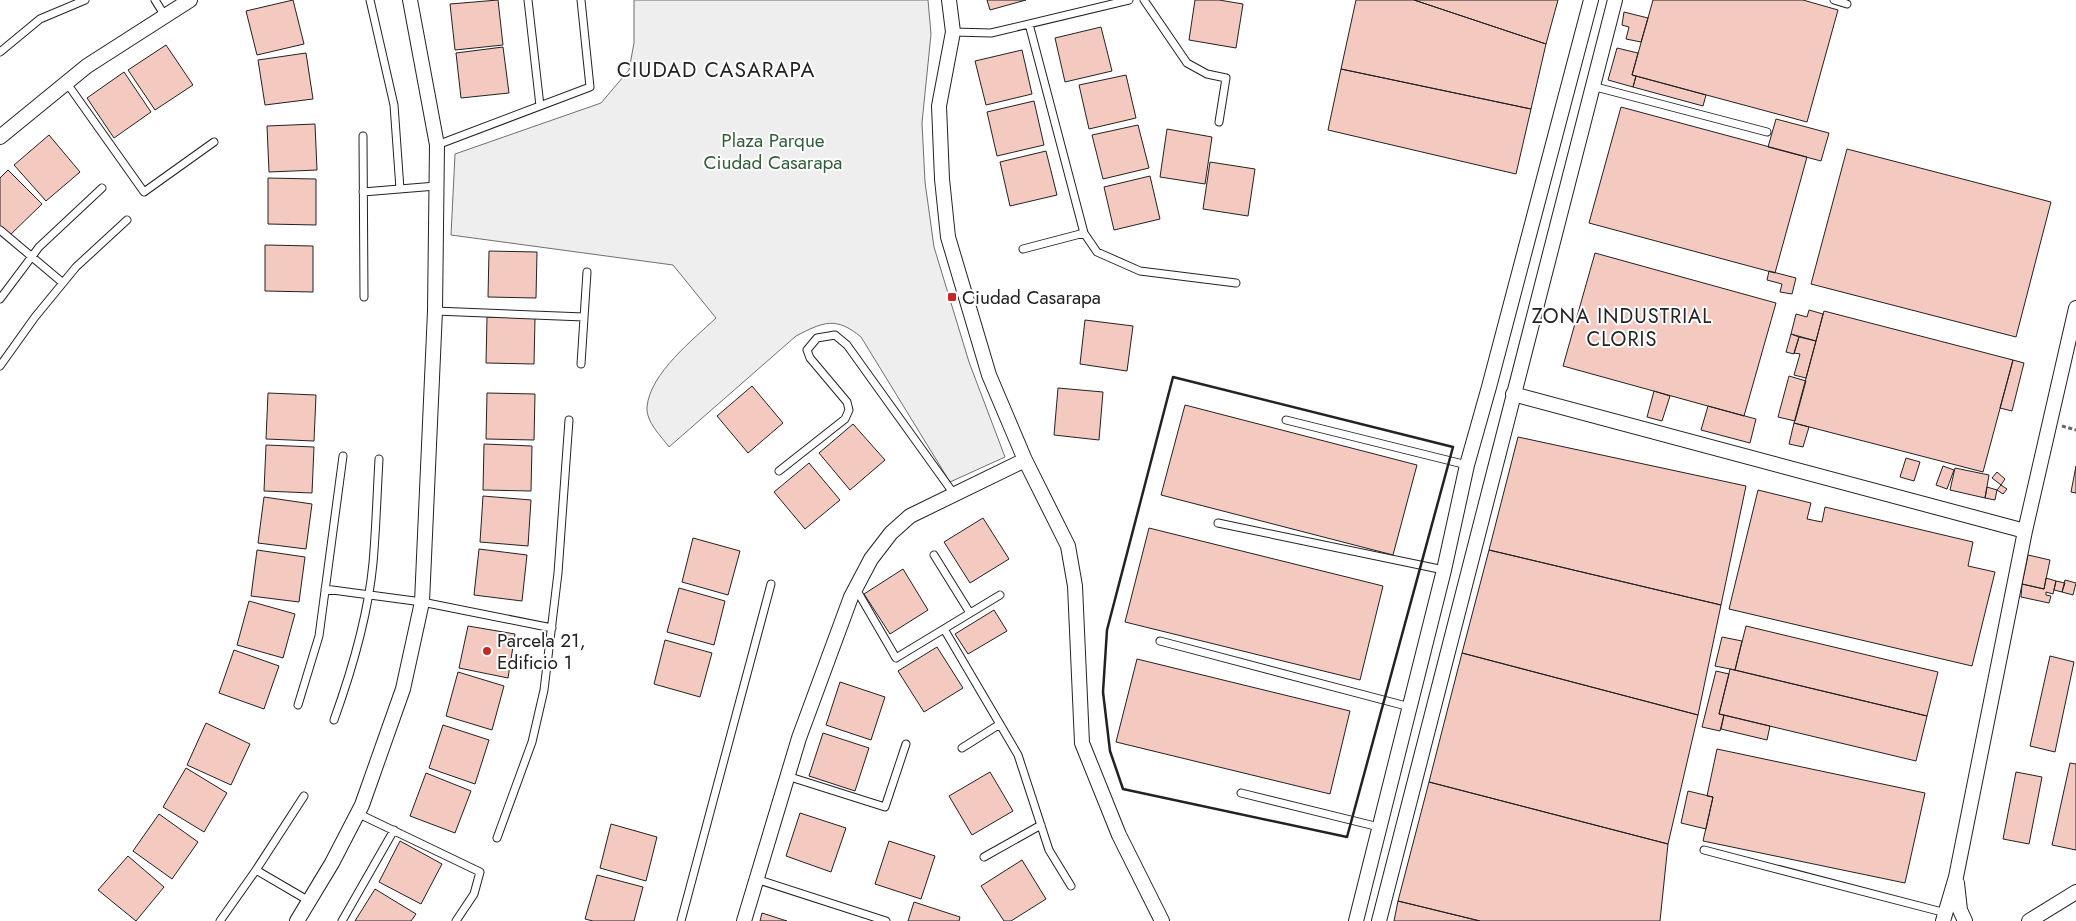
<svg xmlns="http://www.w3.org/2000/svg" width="2076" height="921" font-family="Jost,sans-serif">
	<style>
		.green { fill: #eee; stroke: #6f6f6f }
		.building { fill: #f3c9c0; stroke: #222 }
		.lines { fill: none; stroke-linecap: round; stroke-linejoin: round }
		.lane-casing { stroke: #222; stroke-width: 9 }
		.street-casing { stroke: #222; stroke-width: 16 }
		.path { stroke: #646464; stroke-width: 3; stroke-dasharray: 4 2.5; stroke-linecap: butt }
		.lane { stroke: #fff; stroke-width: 7 }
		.street { stroke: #fff; stroke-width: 14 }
		.wall { stroke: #222; stroke-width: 2.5 }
		.poi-dot { fill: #c62828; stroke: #fff; stroke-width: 2 }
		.labels { text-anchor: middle; stroke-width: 4; stroke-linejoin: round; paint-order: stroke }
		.park-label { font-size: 19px; fill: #2f5e38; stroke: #fff }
		.poi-label { font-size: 19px; fill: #222; stroke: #fff; text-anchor: start }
		.neighbourhood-label { font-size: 20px; letter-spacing: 1px; fill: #222; stroke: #fff }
		.quarter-label { font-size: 21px; letter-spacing: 1px; fill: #222; stroke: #fff }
	</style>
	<rect width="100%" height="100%" fill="#fff"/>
	<path class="green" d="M634,0H928L931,34L922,123L925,182L934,247L969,362L1005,457L950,482L861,337C836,316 823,322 796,336L669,447C661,436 646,422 647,407C650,373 694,339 716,318L673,265L451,235L455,154L601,103L629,70L634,43Z"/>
	<path class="building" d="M293,0L304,44L257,55L246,11Z
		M498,0L503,45L455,50L450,4Z
		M987,0H1026L990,10Z
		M1195,0H1219L1243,4L1236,48L1189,40Z
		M1356,0H1414L1546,44L1531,109L1341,69Z
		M1414,0H1558L1546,44Z
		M1653,0H1803L1838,10L1807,122L1632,75Z
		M1624,12L1648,18L1641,42L1626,39L1629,27L1622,25Z
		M1101,27L1112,71L1065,82L1055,38Z
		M166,45L193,85L155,110L128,70Z
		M503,47L509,93L461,98L456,53Z
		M1617,48L1638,53L1632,75L1636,76L1633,87L1608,80Z
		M1022,50L1032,94L986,105L975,61Z
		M306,53L313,99L265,105L258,60Z
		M1341,69L1531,109L1516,174L1328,130Z
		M124,72L151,112L114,138L87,98Z
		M1126,75L1136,118L1089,129L1079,85Z
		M1636,76L1706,95L1703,106L1633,87Z
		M1034,101L1044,145L997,156L987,112Z
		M1621,107L1807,157L1775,273L1589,223Z
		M1776,119L1829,133L1821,161L1768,147Z
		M315,124L317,170L269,172L267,126Z
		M1138,125L1149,168L1103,179L1092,135Z
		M1167,129L1212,137L1205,184L1160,177Z
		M49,135L80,172L46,201L14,165Z
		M1847,149L2051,202L2016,337L1811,284Z
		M1046,151L1057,195L1010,206L1000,162Z
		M1210,162L1255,169L1248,216L1203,209Z
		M8,170L42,204L9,236L0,227V178Z
		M1150,176L1160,219L1114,230L1104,187Z
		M268,178L316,179V225L268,224Z
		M265,245L313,246V292L265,291Z
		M489,251L537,252L536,298L488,297Z
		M1595,253L1776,303L1744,416L1563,366Z
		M1769,271L1796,278L1792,294L1780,292L1782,284L1767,280Z
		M1809,310L1823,314L1816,341L1791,334L1796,314L1807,317Z
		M1824,311L2013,360L1983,472L1794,423Z
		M487,317L535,318L534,364L486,363Z
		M1085,320L1133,326L1127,371L1080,364Z
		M1791,334L1799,337L1794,354L1786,352Z
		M1799,337L1816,341L1806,378L1794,375L1800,354L1794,353Z
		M2013,360L2024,363L2012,411L2000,408Z
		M1789,376L1806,381L1795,421L1778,417Z
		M752,386L783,423L748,453L717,416Z
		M1058,388L1103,392L1099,440L1054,435Z
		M1654,391L1670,396L1662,421L1647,417Z
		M268,393L316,395L314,441L266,439Z
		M487,393L535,394L534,440L486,439Z
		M1185,405L1417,465L1393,555L1161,495Z
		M1708,406L1756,419L1750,443L1701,430Z
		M1794,423L1809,427L1803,447L1789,444Z
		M853,424L885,460L850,490L819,453Z
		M1518,437L1746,486L1721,605L1489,550Z
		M484,444L532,446L531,491L483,490Z
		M266,445L314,447L312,493L264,491Z
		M1906,458L1920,462L1914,481L1900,477Z
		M809,463L840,500L805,529L774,492Z
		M1943,466L1954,470L1947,489L1936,485Z
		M2076,466V493L2071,492Z
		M1955,468L1989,475L1985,498L1950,490Z
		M1997,472L2005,479L2001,485L1992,478Z
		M2001,485L2007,489L2003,494L1997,490Z
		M1987,487L1997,490L1995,500L1985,498Z
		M1758,490L1811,503L1807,519L1822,522L1825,507L1973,542L1968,566L1995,572L1972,666L1729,609Z
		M483,496L531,500L528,546L480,542Z
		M264,497L312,504L306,549L258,543Z
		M983,518L1009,559L970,583L944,542Z
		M1149,528L1383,586L1360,680L1125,622Z
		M693,538L740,551L728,595L682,582Z
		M479,549L527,555L522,601L474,595Z
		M257,550L305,557L299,602L251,596Z
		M1489,550L1721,605L1698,715L1462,653Z
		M2028,555L2050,560L2044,589L2022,584Z
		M903,569L928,610L890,634L864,594Z
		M2046,578L2056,581L2053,594L2046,592V595L2051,596L2049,603L2021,597L2022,584L2044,589Z
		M2065,580L2076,583L2073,595L2062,592Z
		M2056,581L2065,583L2062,592L2054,590Z
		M679,588L725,601L714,645L667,632Z
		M249,601L295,614L283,658L237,645Z
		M994,610L1007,631L968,654L955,634Z
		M468,626L515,634L508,678L459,668Z
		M1746,626L1938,672L1927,716L1735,670Z
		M1722,637L1742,641L1735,670L1715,666Z
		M665,640L712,653L700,697L654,684Z
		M937,647L963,688L924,712L898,671Z
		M234,650L279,666L264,709L219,693Z
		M1462,653L1698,715L1668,844L1429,782Z
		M2050,656L2074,662L2055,752L2030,746Z
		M1137,659L1350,711L1330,794L1116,742Z
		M1730,669L1927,716L1916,761L1719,714Z
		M1716,671L1729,674L1719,714L1724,715L1720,731L1702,727Z
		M458,672L504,686L492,730L446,716Z
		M840,682L885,697L871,740L826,725Z
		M1724,715L1770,726L1767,740L1721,729Z
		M206,723L250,744L231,785L187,765Z
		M443,725L489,740L475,784L429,768Z
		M823,733L869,748L855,791L809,776Z
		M1717,749L1925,793L1905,883L1703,841L1713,797L1707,796Z
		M2070,763L2076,764V850L2052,845Z
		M186,768L227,793L204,832L163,807Z
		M990,772L1013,811L972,835L949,796Z
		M2016,772L2042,777L2029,844L2003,839Z
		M426,773L471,791L455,833L410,816Z
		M1429,782L1668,844L1660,921H1480L1398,901Z
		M1688,791L1713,797L1706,829L1681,823Z
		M800,813L846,828L831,872L786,856Z
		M159,814L198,842L172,879L133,851Z
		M611,824L657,837L646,881L600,868Z
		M400,841L442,864L421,904L379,882Z
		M889,841L935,856L921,899L875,884Z
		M128,856L164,887L136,921L98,890Z
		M1022,860L1046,899L1011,921H1004L981,886Z
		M597,875L643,887L634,921H593L585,919Z
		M375,889L416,914L411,921H355Z
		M1398,901L1480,921H1394Z
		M914,902L960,917L959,921H908Z
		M762,913L787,921H760Z"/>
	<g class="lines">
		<defs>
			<path id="lane" d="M155,0L165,16
				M370,0L394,105L400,189
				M528,0L540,106
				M1144,0L1187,63L1207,74L1226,78L1219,122
				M1834,0L1847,4
				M1029,24L1084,233L1097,252L1140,271L1236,283
				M953,32L991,33L1129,0
				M0,52L40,19L85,0
				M66,82L144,192L214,142
				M1592,86L1767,132
				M363,136L364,297
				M437,145L590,87L581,0
				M363,192L436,186
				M0,230L63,283
				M1023,249L1084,233
				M0,299L39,247L102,188
				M435,311L584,317
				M581,364L587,272
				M0,366L35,317L76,267L127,220
				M1286,420L1467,465
				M779,471L845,419L849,410L847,402L810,358L807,350L817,338L835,335L847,345L954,494
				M1218,523L1444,570
				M934,555L970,613
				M325,589L422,602L552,628
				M856,589L896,658L1000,595
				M944,629L1018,755L1049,850L1071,886
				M1160,641L1410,707
				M298,705L319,636L343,456
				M334,720C352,670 368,617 373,563C376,529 377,494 379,459
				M962,748L1000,724
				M787,776L885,807L906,744
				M1241,793L1379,827
				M357,813L480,872L474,894L456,921
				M497,838L532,742L544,690L558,573L569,420
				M1704,850L1946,913
				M984,857L1041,825
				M256,870L309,901
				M756,879L886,921
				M220,921L256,870L304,796
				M342,921L394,830
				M681,921L771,584"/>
			<path id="street" d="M949,0L953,32L939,106L942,179L948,237L989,375L1025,460L1068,546L1075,586L1082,743L1119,835L1162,921
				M0,137L87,66L190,0
				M1513,394L2025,531
				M1957,883L1960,910L1965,921
				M297,921L332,863L362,805L403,689L422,602L435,311L437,145L410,0
				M744,921L799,738L851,597L871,559L891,533L910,516L1025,460
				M1356,921L1444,570L1467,465L1489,387L1591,0
				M1379,921L1615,0
				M1943,921L1956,877L2025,531L2076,308
				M2029,921L2076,892"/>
		</defs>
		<use href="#lane" class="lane-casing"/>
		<use href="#street" class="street-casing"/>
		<path class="path" d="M2062,426L2076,430"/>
		<use href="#lane" class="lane"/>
		<use href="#street" class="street"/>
		<path class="wall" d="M1173,377L1453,447L1347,837L1123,789L1110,751L1103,692L1107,630Z"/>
	</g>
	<g class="poi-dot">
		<rect x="947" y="292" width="10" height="10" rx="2.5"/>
		<circle cx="487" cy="651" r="5"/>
	</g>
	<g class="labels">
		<g class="park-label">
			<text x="773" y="147">Plaza Parque<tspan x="773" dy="22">Ciudad Casarapa</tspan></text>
		</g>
		<g class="poi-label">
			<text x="962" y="304">Ciudad Casarapa</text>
			<text x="497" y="647">Parcela 21,<tspan x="497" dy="22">Edificio 1</tspan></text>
		</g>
		<g class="neighbourhood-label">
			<text x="1622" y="323">ZONA INDUSTRIAL<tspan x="1622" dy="23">CLORIS</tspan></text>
		</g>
		<g class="quarter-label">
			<text x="716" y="77">CIUDAD CASARAPA</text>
		</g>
	</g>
</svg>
